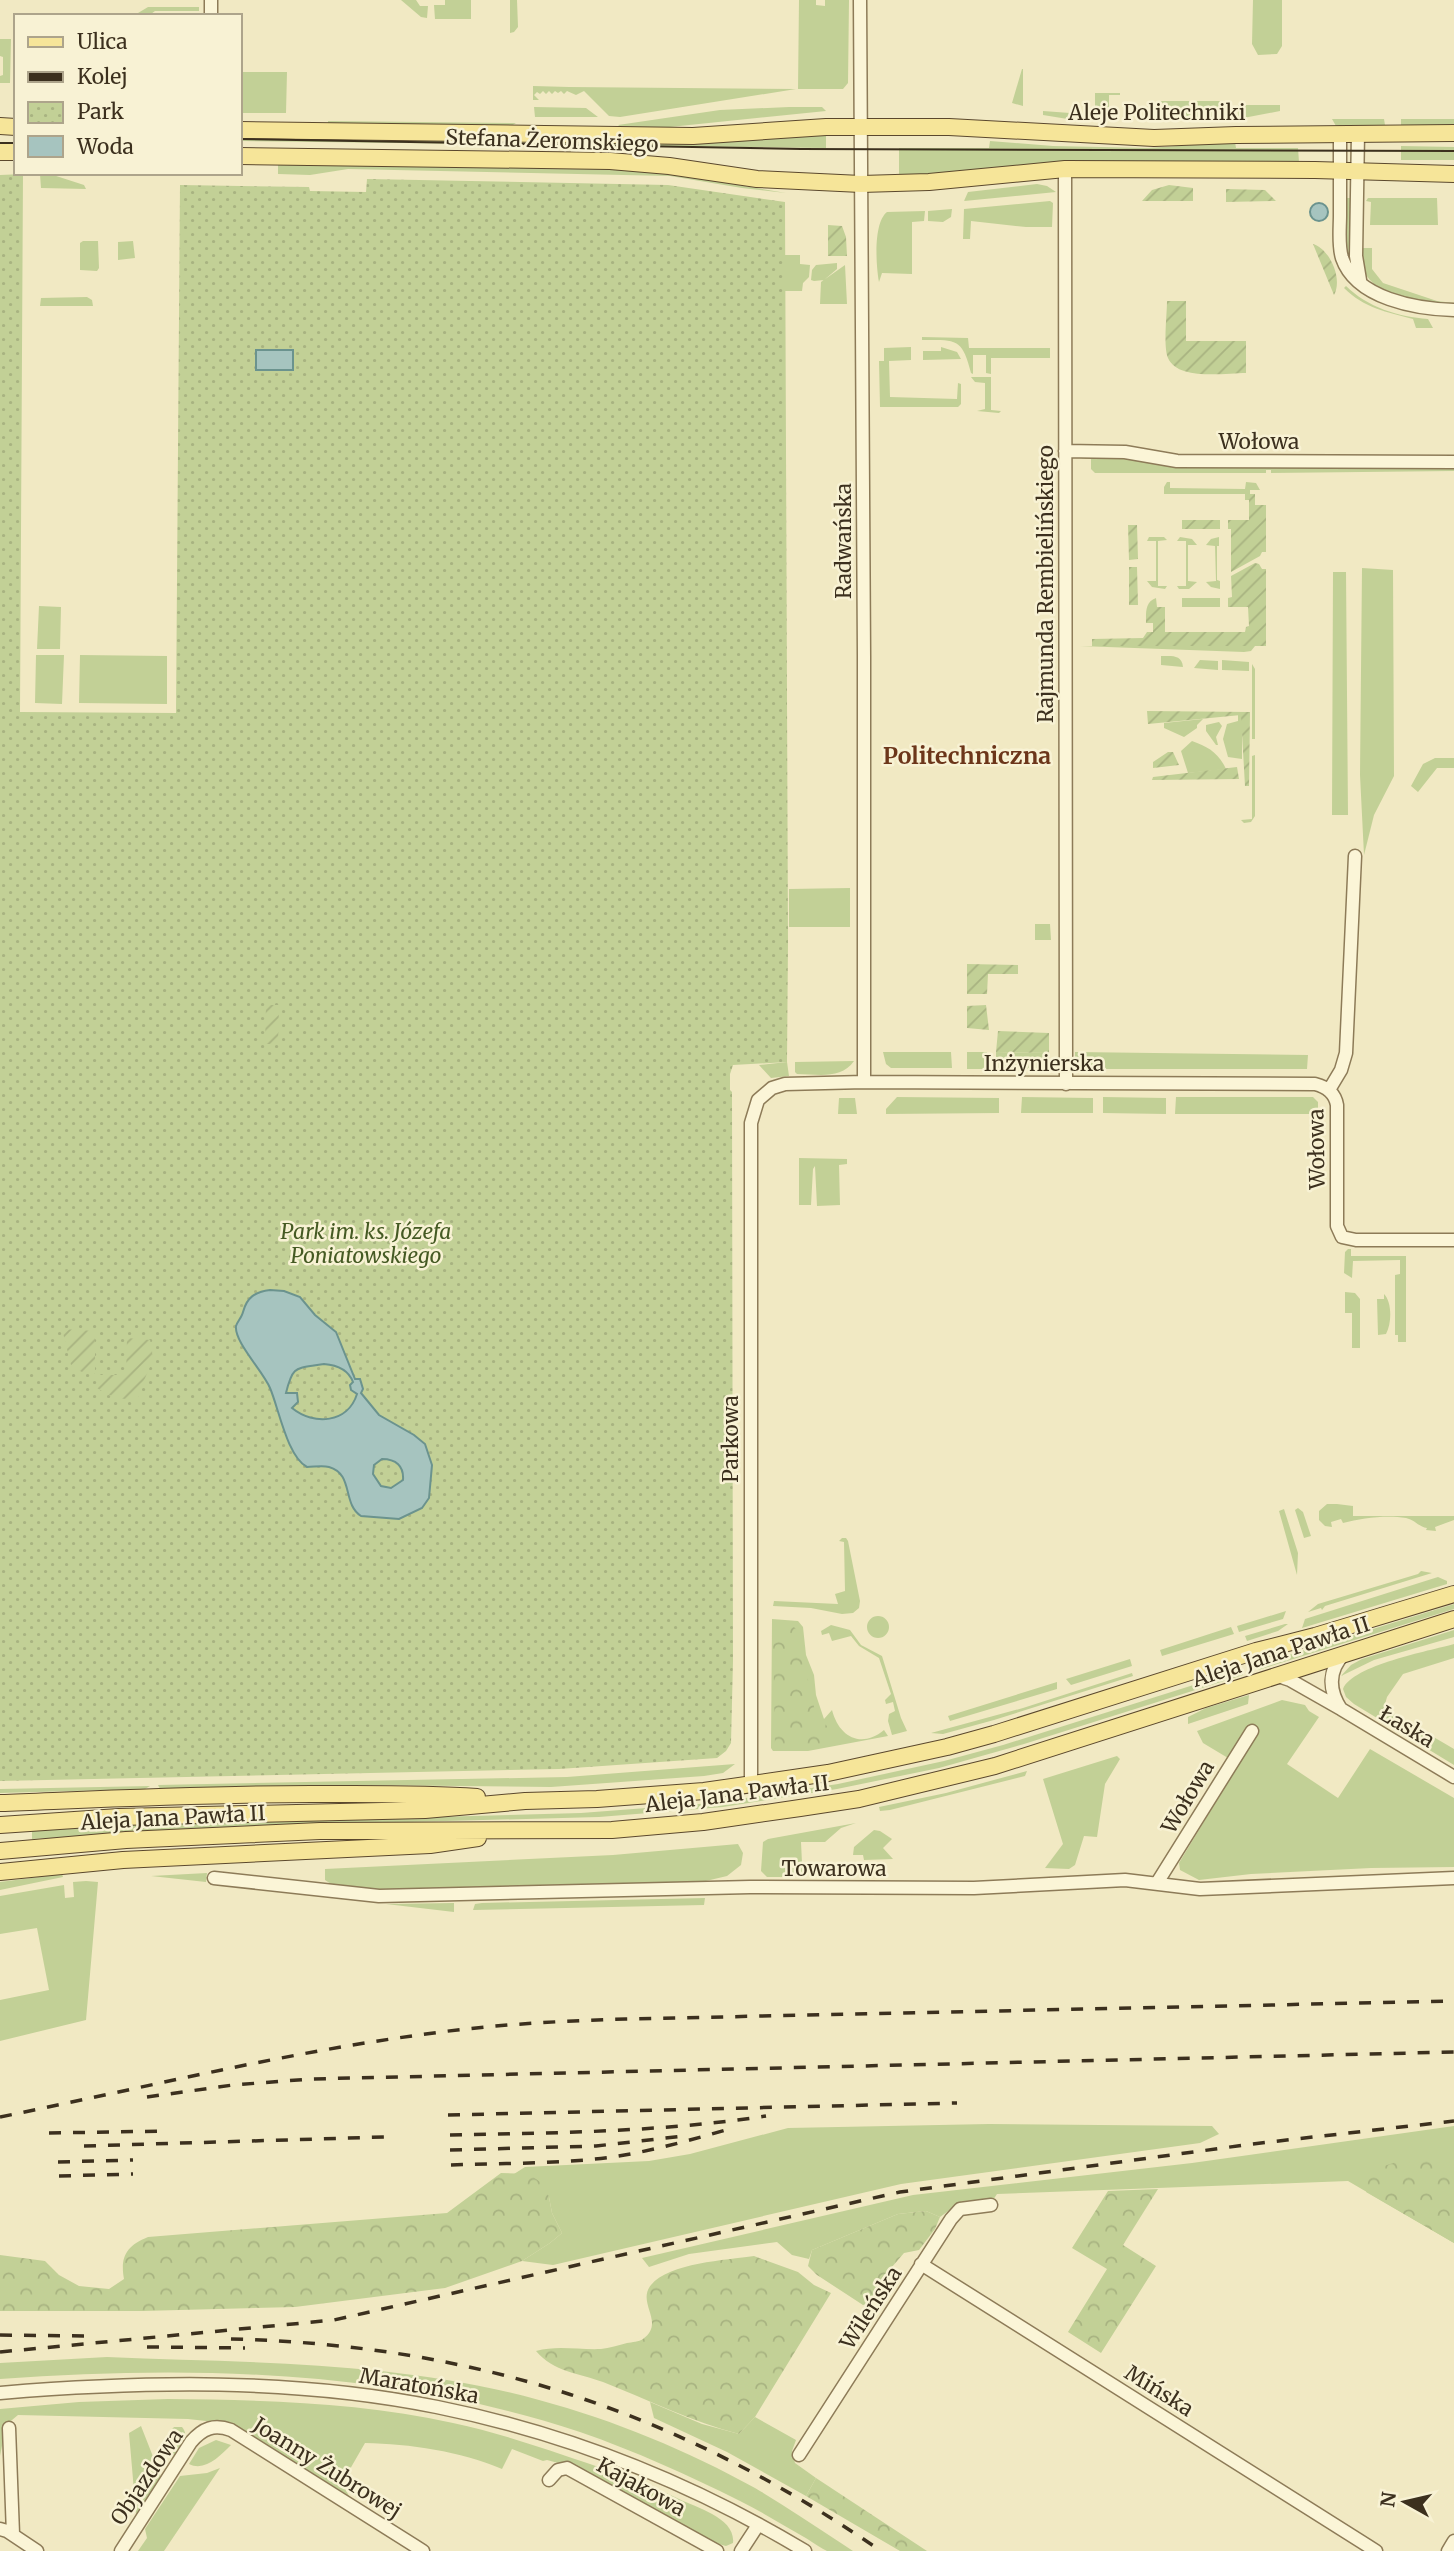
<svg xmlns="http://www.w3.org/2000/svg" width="1454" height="2551" font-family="Merriweather,serif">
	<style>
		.grass { fill: #c2d096 }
		.forest { fill: url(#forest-crowns) }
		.park { fill: url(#park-dots) }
		.garden { fill: url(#garden-furrows) }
		.water { fill: #a6c4bf; stroke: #6b938e; stroke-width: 2; fill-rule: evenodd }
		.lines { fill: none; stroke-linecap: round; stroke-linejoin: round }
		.minor-casing { stroke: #8d7b58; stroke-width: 15 }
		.major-casing { stroke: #5b482d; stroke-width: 18 }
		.minor { stroke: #fbf5d7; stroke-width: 12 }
		.major { stroke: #f6e599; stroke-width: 16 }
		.tram { stroke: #3c301e; stroke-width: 2 }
		.rail { stroke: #3c301e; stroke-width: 3.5; stroke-dasharray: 12 12; stroke-linecap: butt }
		.labels { text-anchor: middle; stroke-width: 5; stroke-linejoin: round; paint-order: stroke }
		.street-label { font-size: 21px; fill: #3c301e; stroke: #f8f2d4 }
		.park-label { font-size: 21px; font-style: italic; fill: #455a23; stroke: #f8f2d4 }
		.neighbourhood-label { font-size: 23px; font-weight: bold; fill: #6c361a; stroke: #f8f2d4 }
	</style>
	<defs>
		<pattern id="forest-crowns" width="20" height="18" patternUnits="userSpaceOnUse" patternTransform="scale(1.75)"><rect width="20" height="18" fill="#c2d096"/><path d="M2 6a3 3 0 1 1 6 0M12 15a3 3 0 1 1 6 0" fill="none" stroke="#a8b381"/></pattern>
		<pattern id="park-dots" width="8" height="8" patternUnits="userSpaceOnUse" patternTransform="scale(1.75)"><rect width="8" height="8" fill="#c2d096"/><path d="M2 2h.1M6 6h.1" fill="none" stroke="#a8b381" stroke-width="1.8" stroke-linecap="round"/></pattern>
		<pattern id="garden-furrows" width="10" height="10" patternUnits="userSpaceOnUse" patternTransform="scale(1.75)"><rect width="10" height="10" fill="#c2d096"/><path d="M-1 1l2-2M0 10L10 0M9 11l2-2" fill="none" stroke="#a8b381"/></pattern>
	</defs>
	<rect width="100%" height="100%" fill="#f1e9c3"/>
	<path class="grass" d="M401,0H416L420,6H428L427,18L421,17Z
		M445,0H471V19H435L434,5H445Z
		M510,0H517L518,27L514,32L510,33Z
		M799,0H816V5L825,6V0H849L848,83L843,89H798Z
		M1253,0H1282V46L1277,54L1258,55L1252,44Z
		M148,7H199V11H155L148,16H133Z
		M0,39H11L10,83H0V76L3,75V57L0,56Z
		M1022,69H1023V106L1012,103Z
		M240,72H287L286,113H240Z
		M533,86L569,87L796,89L620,117L609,116L584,91L576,95L567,91L564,94L561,91L558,93L555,91L552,94L549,91L546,94L543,91L540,94L537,92L534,95L539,100H533Z
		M1095,93H1120V95H1109V119H1095Z
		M1158,101H1229V119L1158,117Z
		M1238,105H1280V111L1238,119Z
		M534,107L586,108L598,117H535Z
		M789,107H822L826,111L670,127L622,128L618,125L720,110Z
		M1043,111L1070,113L1086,122L1043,115Z
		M1332,119H1384L1385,125L1336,126Z
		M1401,119H1454V125H1401Z
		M328,121L516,123L511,126L328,124Z
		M826,133V148L243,141V136Z
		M990,141L1053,146L1148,148L1235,142L1236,148H1298L1299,162L1066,161L899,177V148H989Z
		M1401,146L1454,147V160H1401Z
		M278,164L628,169L667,173L786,193L742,188L670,176L348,169L310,175L278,174Z
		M40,174H50L84,185L86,189L41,188Z
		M1037,184L1047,186L1056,192L964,201L968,192Z
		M1346,198H1351L1349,258L1347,247Z
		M1368,198H1437L1438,225H1370L1371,202L1366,201Z
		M1050,201L1053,203L1052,227H1026L971,221L970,239H963L964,209Z
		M952,209L951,217L943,222L928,221V211Z
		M925,211L924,221L912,222V274L882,273L879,282C876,266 873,223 887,212Z
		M83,241H98L99,268L97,271L80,270V243Z
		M133,241L135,258L118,260V242Z
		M1360,248H1372V269L1383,283L1437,301L1454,303C1427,303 1383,300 1366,275C1361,267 1362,256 1360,248Z
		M785,255H800V264L810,265L809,277L803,283L802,291H785Z
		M837,263V269L824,280L814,281L811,280L812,270L816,265Z
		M845,265L847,304H820L821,282Z
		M1346,286C1367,307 1399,317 1428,319L1433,328H1416L1413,319C1387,312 1364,308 1344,288Z
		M87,297L92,300L93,306H40L41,298Z
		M922,337L968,338L969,348H1050V358H991V374L986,373V355H973V374L971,373C962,338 957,340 922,340Z
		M911,347V360L889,361L890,397L957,399L958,383L961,384V404L958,407H880L879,361H884V348Z
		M941,347L957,352L961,359L923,360V351H941Z
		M971,377H991V410L1001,411L999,413L977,411L985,409V383L975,382Z
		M1086,458H1124L1176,468H1454V471L1271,473V470H1266V473H1095L1091,469V459H1081Z
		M1167,482H1170V488L1245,489L1246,482L1256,483L1260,490H1250V494H1164V487Z
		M1149,537H1164L1167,540L1158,541V586H1167L1165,589L1152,587L1147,581H1156V541H1147Z
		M1180,537L1192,539L1197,545H1188V581L1197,582L1189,589H1179L1177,586H1186V541H1177Z
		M1219,537V546H1217V580L1220,581V589L1211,587L1206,582L1216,581L1215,546L1206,545L1211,539Z
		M1362,568L1393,570L1394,776L1374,815L1364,855L1360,775Z
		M1333,572H1346L1348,815H1332Z
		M1182,598H1220V607H1182Z
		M39,606L61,607L60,649H37Z
		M1080,646H1255L1251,651L1244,652Z
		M36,655H64L62,704L35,703Z
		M80,655L167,656V704L79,703Z
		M1161,656C1171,656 1182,654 1183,667L1161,665Z
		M1200,660L1218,661V670L1194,668Z
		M1222,660L1249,662V671L1222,670Z
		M1252,664L1255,669V739H1252Z
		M1238,715H1242V759L1228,757L1223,739L1227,724L1238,721Z
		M1203,719L1197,725V728L1184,737L1164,728V723Z
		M1219,722L1222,726L1216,737L1218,745H1216L1206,731V725Z
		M1192,741C1208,747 1218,752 1226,769L1188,773L1181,751Z
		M1255,755V816L1251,822L1244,823L1241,820L1252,819V756Z
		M1435,758H1454V768H1437L1418,792L1411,786L1423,764Z
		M850,888V927H789V889Z
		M1035,924H1050L1051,940H1035Z
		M883,1052H951L952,1068H891L886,1064Z
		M967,1052H987L986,1069H967Z
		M996,1052L1049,1053L1042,1069H996Z
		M1075,1052L1308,1055L1307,1069H1080L1075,1062Z
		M854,1061C841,1080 817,1074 797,1074L795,1072V1062Z
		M787,1062L789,1076L771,1078L759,1065Z
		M897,1097L999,1098V1113L886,1114V1109Z
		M1022,1097L1093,1098V1113H1021Z
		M1103,1097L1166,1098V1114L1103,1113Z
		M1176,1097H1313L1318,1102V1114H1175Z
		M839,1098H855L857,1114H838Z
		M799,1158L847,1159V1164L839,1165L840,1205L817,1206L815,1166L813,1169L811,1205H799Z
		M1348,1249H1351V1256H1406V1342H1398V1335H1395V1275L1400,1274V1260L1353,1261L1352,1278L1344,1273L1345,1252Z
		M1345,1292L1355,1293L1360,1299V1348H1352V1313H1345Z
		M1384,1294C1392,1302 1392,1323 1386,1334L1378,1335L1377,1299H1384Z
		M1337,1504L1353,1506V1516H1454V1520L1435,1527L1436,1531L1426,1530L1427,1528C1419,1527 1415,1520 1406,1518C1386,1515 1362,1518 1343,1523L1341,1519L1331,1522L1332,1527L1325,1526L1319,1520V1511L1327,1504Z
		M1298,1508L1303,1512L1311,1536L1304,1538L1295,1510Z
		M1284,1509L1298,1553L1297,1575L1279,1511Z
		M842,1538H846L848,1541L860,1601L859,1608L853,1613L842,1614L811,1608L773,1606L774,1601L838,1604L835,1594L845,1591L844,1542L839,1541Z
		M1421,1571L1432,1573L1325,1606L1322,1610L1321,1608L1308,1612L1318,1604L1418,1574Z
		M1438,1577L1447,1581V1584L1302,1628L1305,1619Z
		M1454,1604V1609L1258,1670L1256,1665Z
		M1286,1611L1283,1619L1239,1632L1237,1626Z
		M867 1627a11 11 0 1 1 22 0a11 11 0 1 1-22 0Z
		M772,1619L798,1621L803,1627L806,1655L814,1675L816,1695L824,1719L832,1710C839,1737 861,1749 884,1730L888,1736L808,1751H773L771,1748Z
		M1285,1624H1288L1278,1631L1247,1641L1245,1636Z
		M831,1625L850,1630L861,1645L882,1656L901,1718L907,1731L892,1735L888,1721L889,1714L895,1711L893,1702L886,1704L885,1700L891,1694L879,1658L859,1646L851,1636L832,1641L829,1633L822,1635L821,1631Z
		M1231,1627L1234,1634L1162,1656L1160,1650Z
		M1454,1630V1637L1374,1660L1341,1676L1351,1665L1362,1659Z
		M1454,1644V1658L1403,1674L1387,1697L1384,1708L1454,1749V1765L1354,1704L1346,1697L1343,1689C1353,1665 1429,1651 1454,1644Z
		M1130,1659L1132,1666L1071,1685L1066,1679Z
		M1241,1670L1243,1675L1024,1744L939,1768L837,1789L723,1807L599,1817L334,1824L32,1839V1830L93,1826L581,1813L712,1803L838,1784L944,1761L1003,1745Z
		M1132,1673L1133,1676L994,1720L943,1734L931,1733L1023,1708Z
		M1057,1682V1689L950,1721L948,1716Z
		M1249,1695L1248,1704L1188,1724V1717L1206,1708Z
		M1282,1700L1305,1705L1309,1711L1319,1717L1287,1764L1338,1798L1370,1749L1454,1798V1867L1371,1868L1251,1874L1199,1880L1180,1870L1179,1863L1259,1730L1250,1725L1228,1758L1203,1743L1197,1731Z
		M1117,1756L1120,1759L1105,1784L1097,1837L1084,1836L1075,1865L1069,1869L1045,1868L1063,1844L1043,1779Z
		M735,1764L723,1773L704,1776L551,1787L361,1785L160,1789L158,1785L567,1777Z
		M1027,1771L1025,1776L890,1810L880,1811L879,1807L946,1793Z
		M150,1786L145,1789L0,1793V1789Z
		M856,1823L841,1828L825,1842H801L802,1863H819L827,1873H786L782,1877H767L761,1871L763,1842L768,1839Z
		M874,1830L880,1831L892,1839L883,1848L893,1859L864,1860L863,1855H853L854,1847Z
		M738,1844L743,1853L741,1865L727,1876L693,1884L375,1890L331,1884L325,1880V1869L613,1855Z
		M207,1873L206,1882L151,1876Z
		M62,1874L63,1877L0,1890V1882Z
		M86,1881L98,1882L86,2020L0,2041V2000L49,1990L37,1928L0,1934V1896L64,1885L65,1898L74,1897L73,1882Z
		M705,1898L704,1905L473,1910L475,1904L482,1903Z
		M454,1903V1912L386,1904Z
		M989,2124L1212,2126L1219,2134L1200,2143L901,2184L553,2265L522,2261L550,2243L562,2233L552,2213L549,2197L514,2174L525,2167L649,2161L690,2154L788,2128Z
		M1454,2126V2243L1348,2181L997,2194L993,2200L962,2201L940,2217L926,2211L898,2214L812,2250L809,2259L792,2255L777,2242L689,2254L649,2267L642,2258L913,2195L1192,2163Z
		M107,2357C251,2363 399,2361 539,2400C614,2420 688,2451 755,2488C789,2508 821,2530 853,2551C846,2551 834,2551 827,2551C820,2548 811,2541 804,2537C783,2525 762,2512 740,2501C688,2475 635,2451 580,2432C393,2370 195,2365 0,2379V2363Z
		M168,2399C263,2400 360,2402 453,2423C500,2433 545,2449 590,2464C620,2475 651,2485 679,2499C697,2508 736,2518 733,2543L726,2546L711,2542L573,2467L547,2460L543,2461L512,2449L502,2469C460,2451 410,2444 365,2443L342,2483L349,2496L240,2428L233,2424L188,2419L18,2415L6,2425L0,2456V2409L79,2402Z
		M650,2402L702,2424L739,2434L755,2417L796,2440L792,2451L795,2463L816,2478L806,2496L727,2452L654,2418Z
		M141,2426L161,2477L136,2514L129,2433Z
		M174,2427H182C191,2437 179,2449 173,2459C168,2449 166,2435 174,2427Z
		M216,2440L231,2445C220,2456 205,2472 189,2464L199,2448Z
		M220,2468L164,2551H138L147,2538L145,2529L180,2476L207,2473Z"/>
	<path class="forest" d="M782,1622L791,1624L797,1630L816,1716C828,1724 832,1731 828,1745L775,1748L773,1629L775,1623Z
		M1415,2156L1454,2159V2243L1366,2192L1369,2176L1384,2166Z
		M501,2173L529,2174L543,2184L549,2197L552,2213L562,2233L550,2243L522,2261L445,2288L295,2307L142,2311H0V2255L45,2261L59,2275L79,2286L109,2289L124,2279C120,2257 126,2246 148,2237L447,2213Z
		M1158,2189L1123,2245L1156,2266L1101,2353L1068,2332L1107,2269L1072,2248L1108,2191Z
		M926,2211L940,2217L935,2229L919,2250L904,2253L879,2282L870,2303L863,2305L817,2275L808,2266L812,2250L898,2214Z
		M754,2256L798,2272L814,2285L831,2293L755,2417L739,2434C692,2422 649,2400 603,2382C578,2373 554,2372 536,2351C557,2345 579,2350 601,2349C609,2348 619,2345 627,2343C632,2342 639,2342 643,2339C666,2322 636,2303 651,2285C669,2263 726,2260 754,2256Z
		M566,2457L629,2481L634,2487V2492L629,2493L562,2461Z
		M816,2478L927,2551H900L806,2496Z"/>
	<path class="park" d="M23,174L20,712L176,713L180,185L309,187L310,191L366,192L367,179L668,185L785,202L788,943L787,1062L733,1065L730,1074V1090L732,1092L733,1661L731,1743L726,1751L717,1758L559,1769L0,1781V175Z"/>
	<path class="garden" d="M1169,185L1193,188V201H1142L1152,190Z
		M1226,189L1265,190L1276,201L1226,202Z
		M828,225L842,226L846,237L847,256H828Z
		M1313,244C1330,249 1343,279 1334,295Z
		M1167,301H1186V341H1246V373C1225,373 1178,381 1168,358C1163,346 1167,315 1167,301Z
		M1245,494H1255V505H1266V552H1262L1260,556L1231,572V529H1228V520H1249V500H1245Z
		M1182,520H1220V529H1182Z
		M1128,525H1137L1138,559L1129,560Z
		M1255,563L1259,564L1262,569H1266V646H1092V639L1143,638L1147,632H1153V623H1146C1146,612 1145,602 1156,598L1157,607H1165V632H1245L1246,627L1249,626L1248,607H1228V598L1232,597L1231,576Z
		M1129,567H1137L1138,605H1129Z
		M1147,711L1250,712L1249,786H1245L1241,715L1148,724Z
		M1168,752H1173L1179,765L1153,768V762Z
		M1237,767L1239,779L1152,780L1153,777Z
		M967,964L1018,965V974H988L987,994H967Z
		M266,1005H279L278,1044H265Z
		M986,1005L989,1030L967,1028V1006Z
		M998,1031L1049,1033V1053L996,1052Z
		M62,1329L95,1331V1374L84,1373L76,1369L75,1365H71Z
		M127,1338L150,1340C158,1366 142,1376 138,1398C121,1401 111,1397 97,1388L98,1375H126Z"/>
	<path class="water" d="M1310 212a9 9 0 1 1 18 0a9 9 0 1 1-18 0Z
		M256,350H293V370H256Z
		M270,1290L284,1291L300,1297L315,1315L336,1332L355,1379H360L363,1389L361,1393L379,1415L414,1435L425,1444L432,1465L429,1498L422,1508L399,1519L361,1516C342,1504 354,1474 329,1467C322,1465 314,1467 307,1467C287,1456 279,1409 270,1388C263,1371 234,1342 236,1326C237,1322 242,1317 243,1312C247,1297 255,1292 270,1290ZM324,1364C337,1365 348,1369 353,1382L350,1385L351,1390L357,1394C348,1423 314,1426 292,1408L298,1402L297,1393H286C293,1364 296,1369 324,1364ZM382,1459C396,1459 404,1466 403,1480L391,1488L381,1486L373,1474L374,1465Z"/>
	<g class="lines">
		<defs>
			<path id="minor" d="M860,0L864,656V1082
				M211,16V0
				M1340,133C1340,160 1340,188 1340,215C1340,229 1338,245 1342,258C1356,299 1417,309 1454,310
				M1358,133L1356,256L1360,280
				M1065,169L1066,1084
				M1065,451L1125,452L1177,461L1454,462
				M1329,1090L1341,1070L1346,1053L1355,856
				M1275,1675L1290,1680L1341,1709L1454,1777
				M1341,1709C1328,1689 1328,1670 1345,1653
				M751,1784V1123L758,1100L772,1088L785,1084L864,1082L1315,1084C1327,1087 1335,1093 1337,1105V1226L1342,1237L1356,1240H1454
				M214,1878L379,1896L750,1887L974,1888L1125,1880L1200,1889L1454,1878
				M1157,1883L1252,1731
				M921,2264L1376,2551
				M0,2393C145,2381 294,2378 437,2407C566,2433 692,2483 805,2551
				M9,2428L13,2534
				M799,2455L951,2219L960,2209L991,2205
				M549,2480L558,2470L567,2468L717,2551
				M0,2529L7,2531L37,2551
				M121,2551L191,2442C203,2428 214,2424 231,2430L423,2551
				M741,2551L758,2525
				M1448,2551L1454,2541"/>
			<path id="major" d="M0,126L16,127
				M240,130L693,136L826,127H949L1154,138L1236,135L1454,133
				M0,152H16
				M240,156L610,161L669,166L757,179L861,184L929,182L1065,169L1315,170L1454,174
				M0,1803C104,1799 207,1794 311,1794C367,1794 422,1793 477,1797
				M0,1825L119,1817L425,1810L525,1801L597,1799L704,1791L828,1773L947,1747L994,1734L1256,1651L1315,1636L1454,1594
				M0,1851L126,1840L320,1831L612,1830L703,1822L800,1808L859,1799L995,1766L1454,1619
				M0,1872L123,1860L430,1845L478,1838"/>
		</defs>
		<use href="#minor" class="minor-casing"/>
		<use href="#major" class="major-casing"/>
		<use href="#minor" class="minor"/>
		<use href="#major" class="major"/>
		<path class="tram" d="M240,139L801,149L1454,151
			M0,143H16"/>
		<path class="rail" d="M147,2097L233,2085L311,2079L1454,2052
			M448,2115L957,2103
			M0,2117C139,2089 278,2054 419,2035C487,2025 556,2021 626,2019L1454,2001
			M49,2133L169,2131
			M450,2135C555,2133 661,2132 766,2116
			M84,2146L384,2137
			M450,2150L596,2146L684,2136
			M58,2162L133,2160
			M451,2165C505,2163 560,2164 613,2157C652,2151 691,2140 729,2129
			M59,2176L133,2174
			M0,2335L84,2336
			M231,2339C476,2345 679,2412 881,2551
			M147,2347L245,2348
			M0,2352L334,2320L900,2192L1252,2144L1454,2121"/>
	</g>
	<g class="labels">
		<g class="street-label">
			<text x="1157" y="120">Aleje Politechniki</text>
			<text transform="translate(552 141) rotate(2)" y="7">Stefana Żeromskiego</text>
			<text x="1259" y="449">Wołowa</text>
			<text transform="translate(844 541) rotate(-90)" y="7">Radwańska</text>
			<text transform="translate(1046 584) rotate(-90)" y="7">Rajmunda Rembielińskiego</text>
			<text x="1044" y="1071">Inżynierska</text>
			<text transform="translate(1317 1149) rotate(-91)" y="7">Wołowa</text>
			<text transform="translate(731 1439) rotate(-90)" y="7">Parkowa</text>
			<text transform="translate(1281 1652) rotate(-18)" y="7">Aleja Jana Pawła II</text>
			<text transform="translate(1407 1727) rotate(31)" y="7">Łaska</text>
			<text transform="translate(737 1794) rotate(-7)" y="7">Aleja Jana Pawła II</text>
			<text transform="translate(1188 1797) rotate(-59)" y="7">Wołowa</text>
			<text transform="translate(173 1818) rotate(-3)" y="7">Aleja Jana Pawła II</text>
			<text x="834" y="1876">Towarowa</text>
			<text transform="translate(871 2308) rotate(-57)" y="7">Wileńska</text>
			<text transform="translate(419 2386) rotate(10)" y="7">Maratońska</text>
			<text transform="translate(1159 2391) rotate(32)" y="7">Mińska</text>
			<text transform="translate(327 2468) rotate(32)" y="7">Joanny Żubrowej</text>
			<text transform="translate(147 2477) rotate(-56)" y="7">Objazdowa</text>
			<text transform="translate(641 2487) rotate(29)" y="7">Kajakowa</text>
		</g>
		<g class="park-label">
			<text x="366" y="1239">Park im. ks. Józefa<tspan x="366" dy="24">Poniatowskiego</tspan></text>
		</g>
		<g class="neighbourhood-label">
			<text x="967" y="764">Politechniczna</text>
		</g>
	</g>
	<rect x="14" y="14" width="228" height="161" fill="#f8f2d4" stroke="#ada48b" stroke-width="2"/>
	<rect x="28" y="37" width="35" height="10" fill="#f6e599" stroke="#ada48b" stroke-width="2"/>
	<text x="77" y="49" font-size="21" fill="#3c301e">Ulica</text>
	<rect x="28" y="72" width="35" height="10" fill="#3c301e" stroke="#ada48b" stroke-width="2"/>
	<text x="77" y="84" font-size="21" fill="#3c301e">Kolej</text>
	<rect x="28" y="102" width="35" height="21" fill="url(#park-dots)" stroke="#ada48b" stroke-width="2"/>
	<text x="77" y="119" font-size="21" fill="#3c301e">Park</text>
	<rect x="28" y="136" width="35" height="21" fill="#a6c4bf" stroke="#ada48b" stroke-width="2"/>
	<text x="77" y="154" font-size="21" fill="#3c301e">Woda</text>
	<g transform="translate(1405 2502) rotate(278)" stroke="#f8f2d4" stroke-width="5" paint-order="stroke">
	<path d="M0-5L12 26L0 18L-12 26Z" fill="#3c301e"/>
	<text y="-10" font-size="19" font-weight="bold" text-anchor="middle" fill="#3c301e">N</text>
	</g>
</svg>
